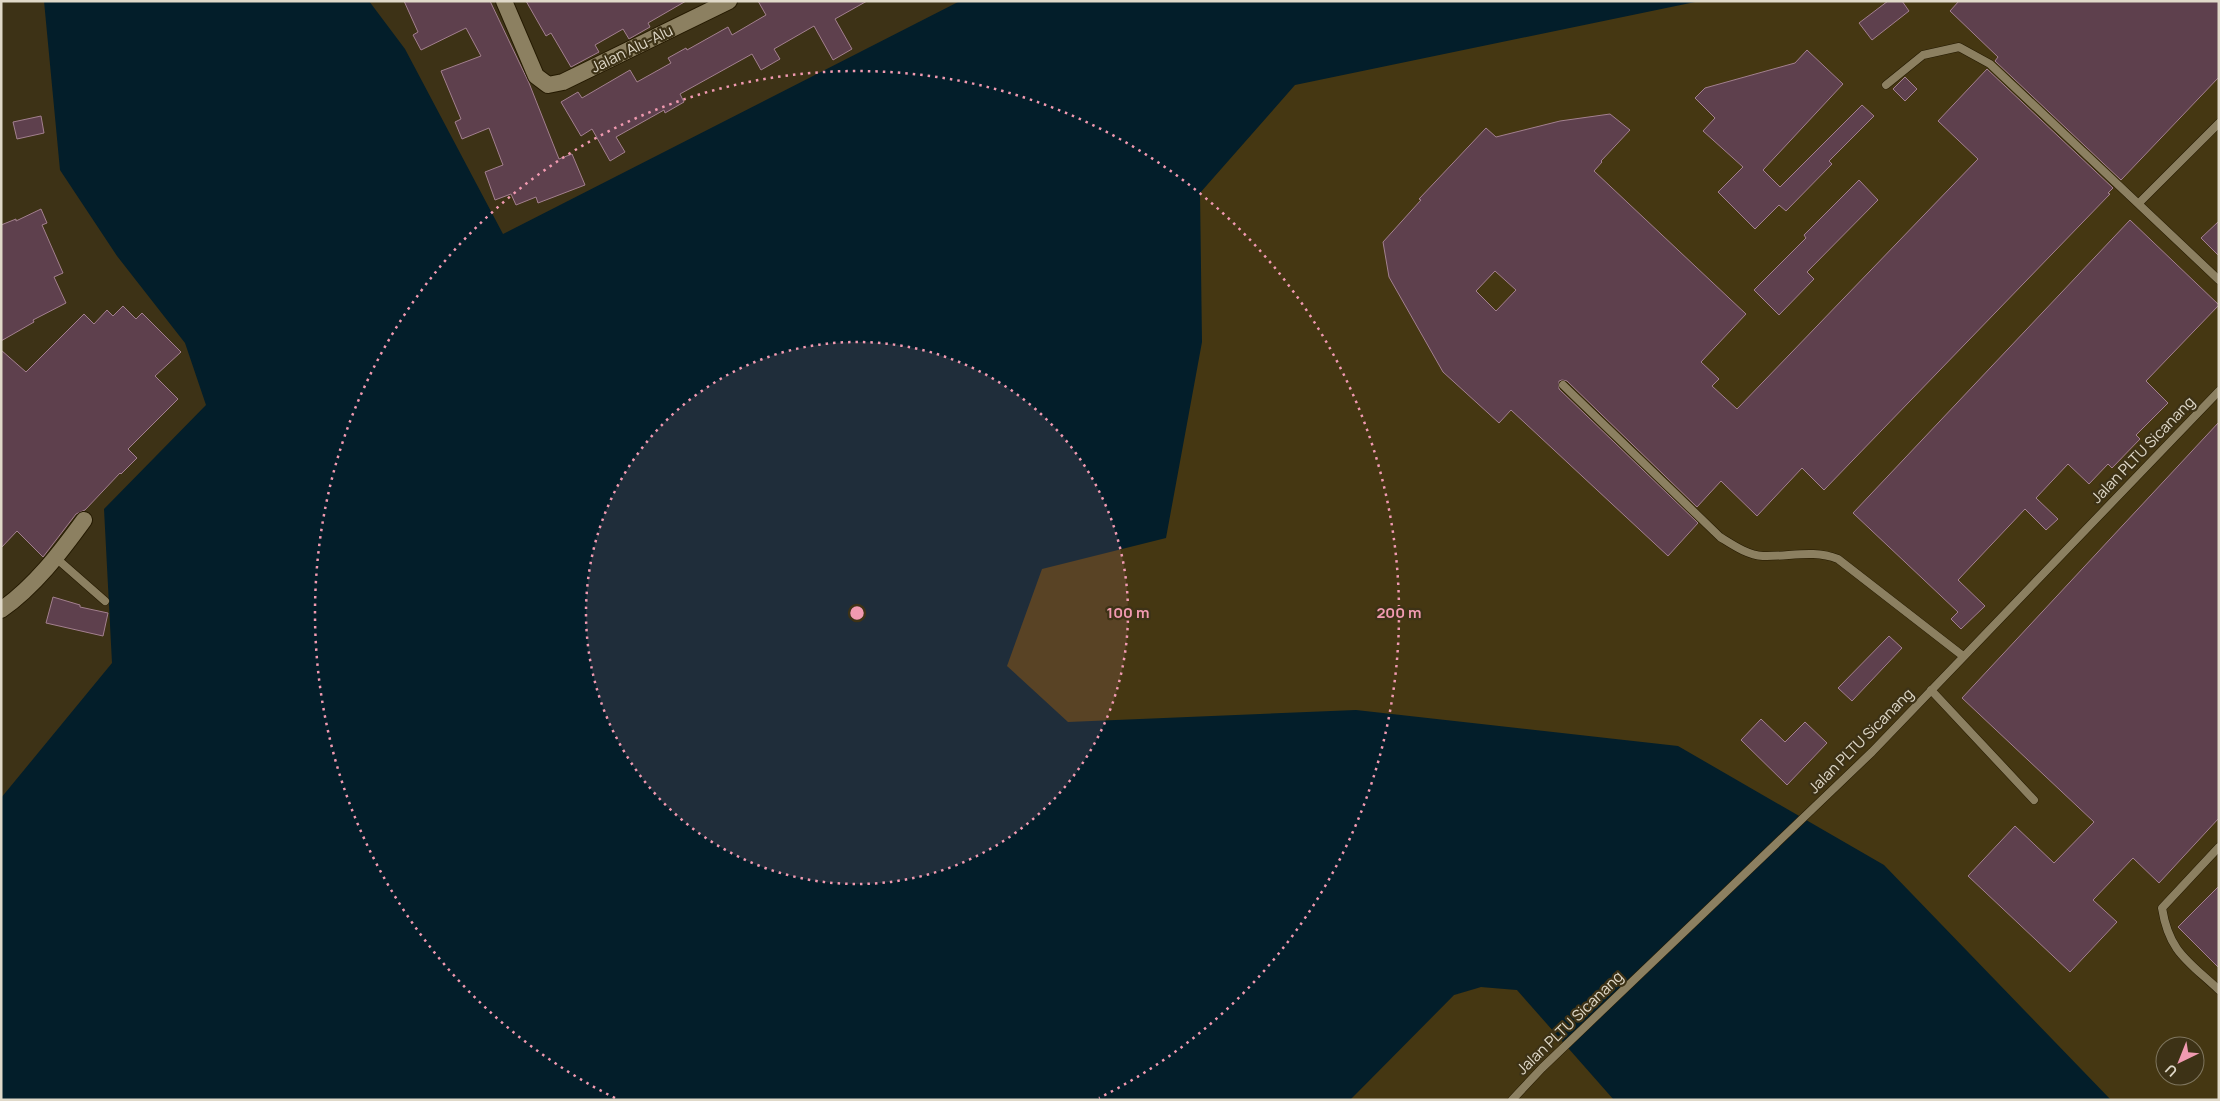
<svg xmlns="http://www.w3.org/2000/svg" width="2220" height="1101" font-family="Manrope,sans-serif">
	<style>
		.built { fill: #453712; fill-rule: evenodd }
		.water { fill: #031e2a }
		.building { fill: #5e404d; stroke: #a3808f; fill-rule: evenodd }
		.lines { fill: none; stroke-linecap: round; stroke-linejoin: round }
		.service-casing { stroke: #241900; stroke-width: 9 }
		.minor-casing { stroke: #241900; stroke-width: 18 }
		.service { stroke: #8c8061; stroke-width: 8 }
		.minor { stroke: #8c8061; stroke-width: 16 }
		.ring { fill: none; stroke: #f19ab1; stroke-width: 2.5; stroke-dasharray: 2.5 5 }
		.labels { text-anchor: middle; stroke-width: 4.5; stroke-linejoin: round; paint-order: stroke }
		.street-label { font-size: 15px; fill: #e0d9c9; stroke: #3d3216 }
		.centre { fill: #f19ab1; stroke: #3d3216; stroke-width: 2.5 }
		.ring-label { font-size: 15px; text-anchor: middle; font-weight: bold; fill: #f19ab1; stroke: #3d3216; stroke-width: 4.5; stroke-linejoin: round; paint-order: stroke }
	</style>
	<rect width="100%" height="100%" fill="#3d3216"/>
	<path class="built" d="M1439,1H2219V1100H1997L1053,764L951,662L1170,176L1325,33ZM2165,1046H2195V1076H2165Z
		M1481,987L1517,990L1614,1100H1350L1454,995Z"/>
	<path class="water" d="M44,1H369L405,49L503,234L960,1H1700L1295,85L1200,193L1202,342L1166,538L1042,569L1007,666L1068,722L1356,710L1678,746L1884,865L2111,1100H1614L1517,990L1481,987L1454,995L1350,1100H1V798L112,663L104,509L206,405L185,343L117,256L60,170Z"/>
	<path class="building" d="M404,1H490L529,83L559,159L572,154L585,185L538,203L536,197L516,205L511,194L495,200L485,172L503,165L489,128L462,139L455,122L461,119L441,71L481,56L466,28L421,50L413,35L418,32Z
		M526,1H686L648,23L650,27L629,39L623,29L595,45L599,52L571,67L551,33L546,36Z
		M758,1H867L835,19L852,49L833,60L814,26L774,49L780,59L761,70L752,54L680,94L684,102L665,113L664,110L616,137L625,152L610,161L592,129L581,136L561,102L578,92L582,98L630,70L637,82L671,63L668,58L686,48L687,50L728,27L732,35L766,15Z
		M1888,1H1902L1909,11L1872,40L1859,23Z
		M1959,1H2219V77L2121,180L1995,61L1998,57L1950,11Z
		M1807,50L1843,84L1763,170L1780,187L1862,105L1874,116L1829,161L1832,164L1786,211L1779,205L1755,229L1718,192L1743,167L1703,131L1715,118L1695,98L1705,88L1795,63Z
		M1987,69L2113,188L2108,193L2110,194L1824,490L1802,468L1757,516L1721,481L1697,507L1567,381L1562,380L1559,381V389L1698,523L1668,556L1511,410L1499,423L1443,372L1389,277L1383,242L1421,200L1419,199L1486,128L1496,137L1560,121L1610,114L1630,130L1601,161L1602,162L1594,171L1746,314L1701,362L1719,379L1712,386L1737,409L1978,159L1938,121ZM1495,271L1516,290L1496,311L1476,291Z
		M1905,77L1917,89L1905,101L1893,89Z
		M41,116L44,133L17,139L13,122Z
		M1859,180L1878,200L1807,272L1814,279L1779,315L1754,290L1806,238L1804,235Z
		M41,209L47,223L42,225L63,273L54,277L66,303L33,320L34,322L1,341V225L16,219V221Z
		M2130,220L2219,305L2146,381L2168,403L2136,435L2140,439L2112,468L2108,464L2089,484L2068,464L2036,498L2058,519L2046,530L2025,509L1958,580L1985,606L1961,629L1951,619L1958,612L1853,513Z
		M2219,221V256L2201,238Z
		M123,306L136,319L142,313L181,352L155,376L178,399L128,449L137,458L121,474L120,473L85,510L76,514L43,557L17,531L1,548V350L26,372L84,314L94,324L107,310L113,316Z
		M2219,422V818L2159,883L2133,858L2093,900L2117,922L2070,972L1968,876L2015,826L2054,863L2094,822L1962,698Z
		M53,597L80,605V607L108,613L103,636L46,623Z
		M1889,636L1902,648L1852,701L1838,688Z
		M1761,719L1785,742L1805,722L1827,743L1787,785L1741,740Z
		M2219,886V968L2178,927Z"/>
	<g class="lines">
		<defs>
			<path id="service" d="M1886,85L1923,55L1959,47L1990,64L2219,280
				M2139,203L2219,123
				M1563,385L1720,537C1733,545 1747,555 1763,556C1789,557 1813,549 1838,559L1963,656
				M56,558L105,601
				M1931,690L2034,800
				M2219,847L2162,908C2169,952 2188,961 2219,990
				M1512,1100L1542,1068L1872,752L2219,391"/>
			<path id="minor" d="M504,1L536,76L548,85L563,82L729,1
				M1,610C35,586 60,553 84,520"/>
		</defs>
		<use href="#service" class="service-casing"/>
		<use href="#minor" class="minor-casing"/>
		<use href="#service" class="service"/>
		<use href="#minor" class="minor"/>
	</g>
	<circle cx="857" cy="613" r="271" fill="#f19ab1" fill-opacity=".12"/>
	<g class="ring">
		<circle cx="857" cy="613" r="271"/>
		<path d="M615 1098A542 542 0 1 1 1099 1098"/>
	</g>
	<g class="labels">
		<g class="street-label">
			<text transform="translate(632 49) rotate(-26)" y="5">Jalan Alu-Alu</text>
			<text transform="translate(2143 450) rotate(-46)" y="5">Jalan PLTU Sicanang</text>
			<text transform="translate(1861 741) rotate(-45)" y="5">Jalan PLTU Sicanang</text>
			<text transform="translate(1570 1023) rotate(-44)" y="5">Jalan PLTU Sicanang</text>
		</g>
	</g>
	<circle cx="857" cy="613" r="8" class="centre"/>
	<g class="ring-label">
		<text x="1128" y="618">100 m</text>
		<text x="1399" y="618">200 m</text>
	</g>
	<rect width="2220" height="1101" fill="none" stroke="#e0d9c9" stroke-width="5"/>
	<g transform="translate(2180 1061) rotate(223)"><circle r="24" fill="#3d3216" stroke="#7e755e"/>
	<path d="M0-4L9 19L0 12L-9 19Z" fill="#f19ab1"/>
	<text y="-8" font-size="14" font-weight="bold" text-anchor="middle" fill="#e0d9c9">U</text>
	</g>
</svg>
